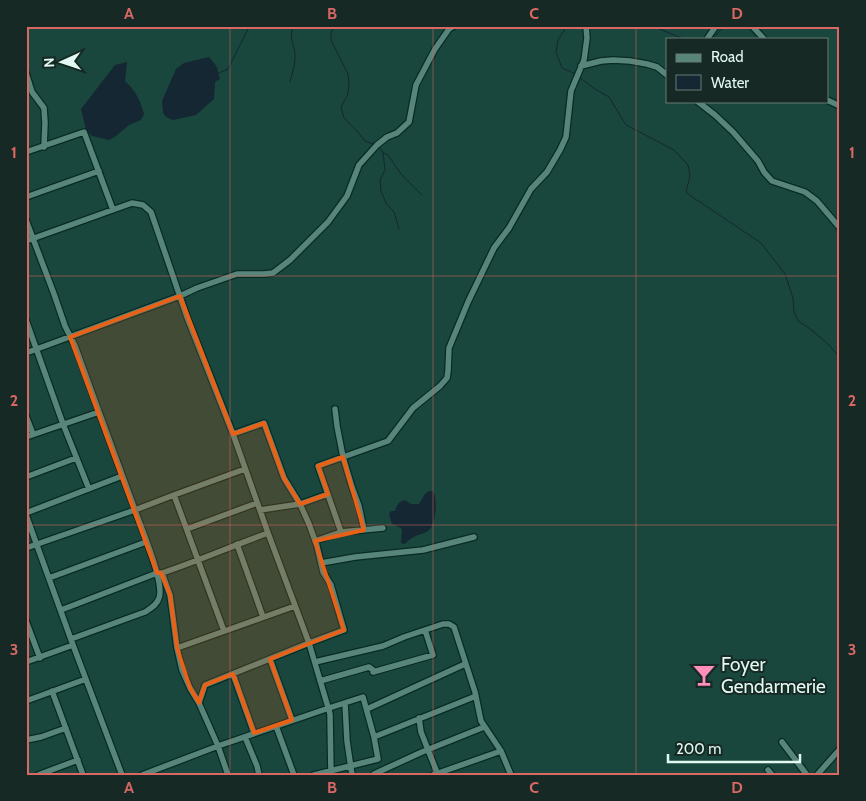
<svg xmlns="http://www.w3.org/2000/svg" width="866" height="801" font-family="Cabin,sans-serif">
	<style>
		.water { fill: #142732 }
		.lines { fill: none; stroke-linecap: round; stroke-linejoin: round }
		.stream { stroke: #142732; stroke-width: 1 }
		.minor-casing { stroke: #082b24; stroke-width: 8 }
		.minor { stroke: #588579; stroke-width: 5.5 }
		.marked { fill: #e86117; fill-opacity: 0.2; stroke: #e86117; stroke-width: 4; stroke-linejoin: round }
		.grid { fill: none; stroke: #d96764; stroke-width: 1; stroke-opacity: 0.55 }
		.labels { text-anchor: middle; stroke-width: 4; stroke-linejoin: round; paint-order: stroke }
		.poi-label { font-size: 19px; fill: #e1f9f1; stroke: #162924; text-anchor: start }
		.neatline { fill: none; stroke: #d96764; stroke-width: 2 }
		.grid-label { font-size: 16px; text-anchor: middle; font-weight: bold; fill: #d96764 }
	</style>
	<rect width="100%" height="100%" fill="#19473d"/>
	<path class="water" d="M209,57L217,67L220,79L215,82L214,99L196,115L173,120L166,117L163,113L162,101L176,69L184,63Z
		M127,62L125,81C136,91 140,100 144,114L141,120L129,125L116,136L109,140L92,136L86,130L81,109L115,65Z
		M429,491H433C438,499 436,524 429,530C425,534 418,534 414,537C409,539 408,542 404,544L401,543L402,530L401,528L392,524L389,514L391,511H395C397,505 398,502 405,500L411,504H419L425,494Z"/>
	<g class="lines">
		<path class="stream" d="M336,26L331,32V40L348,74L349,83L348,94L341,107L344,118L356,130L365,141L376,145
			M567,26L558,40L556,52L562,68L576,74
			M652,26L684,39
			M713,39L724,26
			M219,73L228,69L248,29L251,26
			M579,77L595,89L609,97L626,125L674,150L688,165L690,176L686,192L692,197L703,204L761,243L785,274L793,298L794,312L798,321L809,328L827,343L840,358
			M290,82C292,74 295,66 295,58C296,45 287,39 294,26
			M379,147L383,152L385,170L380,180L381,191L386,203L394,212L399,229
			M384,153L388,155L401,174L422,195"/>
		<defs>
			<path id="minor" d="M752,26L764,39
				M707,39L716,26
				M581,66L601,61L613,60L630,61L647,64L657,67L667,75
				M26,73L32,92L44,108L45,123L44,147
				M827,100L840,106
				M697,101L715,115L733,132L758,161L764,172L772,181L805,192L817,201L840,228
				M26,152L84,132L113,210
				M26,197L99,171
				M26,220L54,294L65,326L75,346L99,412
				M26,241L132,203L143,205L151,212L187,317L233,434L268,533L309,643L205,685L199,703L218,746L228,775
				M26,320L63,424L89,489
				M26,353L180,296L197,288L237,274H264L273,273L290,260L328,222L347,196L359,165L377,145L387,137L397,133L409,122L416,85L435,49L449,29L454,26
				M335,409L337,426L343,457L352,487L359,506L364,530
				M26,416L33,434
				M233,434L264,423L284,478L300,504L309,524L317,546L323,572L331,585L344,630L309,643L330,714L331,775
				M26,437L99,412L135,510L26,548
				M26,477L76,458
				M174,495L224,631
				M260,510L300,504L328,494
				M26,513L122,476
				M26,515L73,645L122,775
				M187,529L257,503
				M341,532L318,466L388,441L413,408L440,386L447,378L448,371L449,348L468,302L494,248L509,228L531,189L547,172L560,150L566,137L571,91L584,60L587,38L586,26
				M315,541L341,532L383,528
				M237,544L263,617
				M321,563L355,557L423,550L474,537
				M162,573L170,595L177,648L182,670L190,688L199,703
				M49,578L146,542
				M61,610L157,573H162C198,561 232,546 268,533
				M26,621L40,658
				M71,639L145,612C151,608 157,605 159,598C165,583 141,528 135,510L174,495L245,469
				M177,648L295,606
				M270,659L292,720
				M26,662L73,645
				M315,662L383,646L404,637L443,624H449L454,627L475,692L481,721L501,751L511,775
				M233,674L254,733
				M320,681L369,667L373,670V672L433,655L425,630
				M52,691L83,775
				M26,701L86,679
				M345,703L347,741L352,775
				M367,709L465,664
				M419,718L421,732L438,775
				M276,726L294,775
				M245,737L257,766L259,775
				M374,737L476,696
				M26,740L41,737L66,728
				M782,742L807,775
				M768,770L772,775
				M38,775L78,760
				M142,775L218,746L329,708L363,697L374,737L378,759L314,775
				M374,775V774L422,752L484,727
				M433,775L501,751
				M817,775L840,749"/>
		</defs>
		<use href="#minor" class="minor-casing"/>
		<use href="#minor" class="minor"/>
	</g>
	<path class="marked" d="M180,296L233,434L264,423L284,478L300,504L328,494L318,466L343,457L364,530L315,541L344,630L270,659L292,720L254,733L233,674L205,685L199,703L190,688L177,648L170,595L161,573H157L70,337Z"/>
	<path class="grid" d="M230,26V775M433,26V775M636,26V775M26,276H840M26,525H840"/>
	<defs>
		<symbol id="bar-bare" viewBox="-9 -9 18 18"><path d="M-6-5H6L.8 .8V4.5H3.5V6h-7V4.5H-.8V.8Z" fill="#ff8eba" stroke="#162924" stroke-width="2.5" paint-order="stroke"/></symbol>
	</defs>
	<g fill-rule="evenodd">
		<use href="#bar-bare" x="688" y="659" width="32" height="32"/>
	</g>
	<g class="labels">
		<g class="poi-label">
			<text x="721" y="671">Foyer<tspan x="721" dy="22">Gendarmerie</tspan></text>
		</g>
	</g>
	<rect width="866" height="801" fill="none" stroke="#162924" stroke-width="55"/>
	<rect x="666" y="38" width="162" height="65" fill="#162924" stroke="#677c76"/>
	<rect x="676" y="54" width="25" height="8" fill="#588579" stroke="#677c76"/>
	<text x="711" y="62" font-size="15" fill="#e1f9f1">Road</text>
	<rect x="676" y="75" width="25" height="15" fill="#142732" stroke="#677c76"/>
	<text x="711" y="88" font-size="15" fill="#e1f9f1">Water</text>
	<g transform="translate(62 62) rotate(267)" stroke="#162924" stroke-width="4" paint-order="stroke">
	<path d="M0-4L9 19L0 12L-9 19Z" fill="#e1f9f1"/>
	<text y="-8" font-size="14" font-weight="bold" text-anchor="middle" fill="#e1f9f1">N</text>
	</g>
	<path d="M668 754v8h132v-8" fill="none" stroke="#e1f9f1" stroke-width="2.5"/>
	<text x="676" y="754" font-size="15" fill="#e1f9f1" stroke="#162924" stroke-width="4" paint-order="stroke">200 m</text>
	<rect x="28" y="28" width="810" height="746" class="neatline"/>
	<g class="grid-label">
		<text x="129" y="19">A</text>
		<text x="332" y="19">B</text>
		<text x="534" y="19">C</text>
		<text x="737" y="19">D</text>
		<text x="14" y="158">1</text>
		<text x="852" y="158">1</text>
		<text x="14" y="406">2</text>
		<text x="852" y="406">2</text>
		<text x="14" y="655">3</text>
		<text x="852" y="655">3</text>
		<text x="129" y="793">A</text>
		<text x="332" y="793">B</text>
		<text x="534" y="793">C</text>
		<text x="737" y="793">D</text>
	</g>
</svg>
